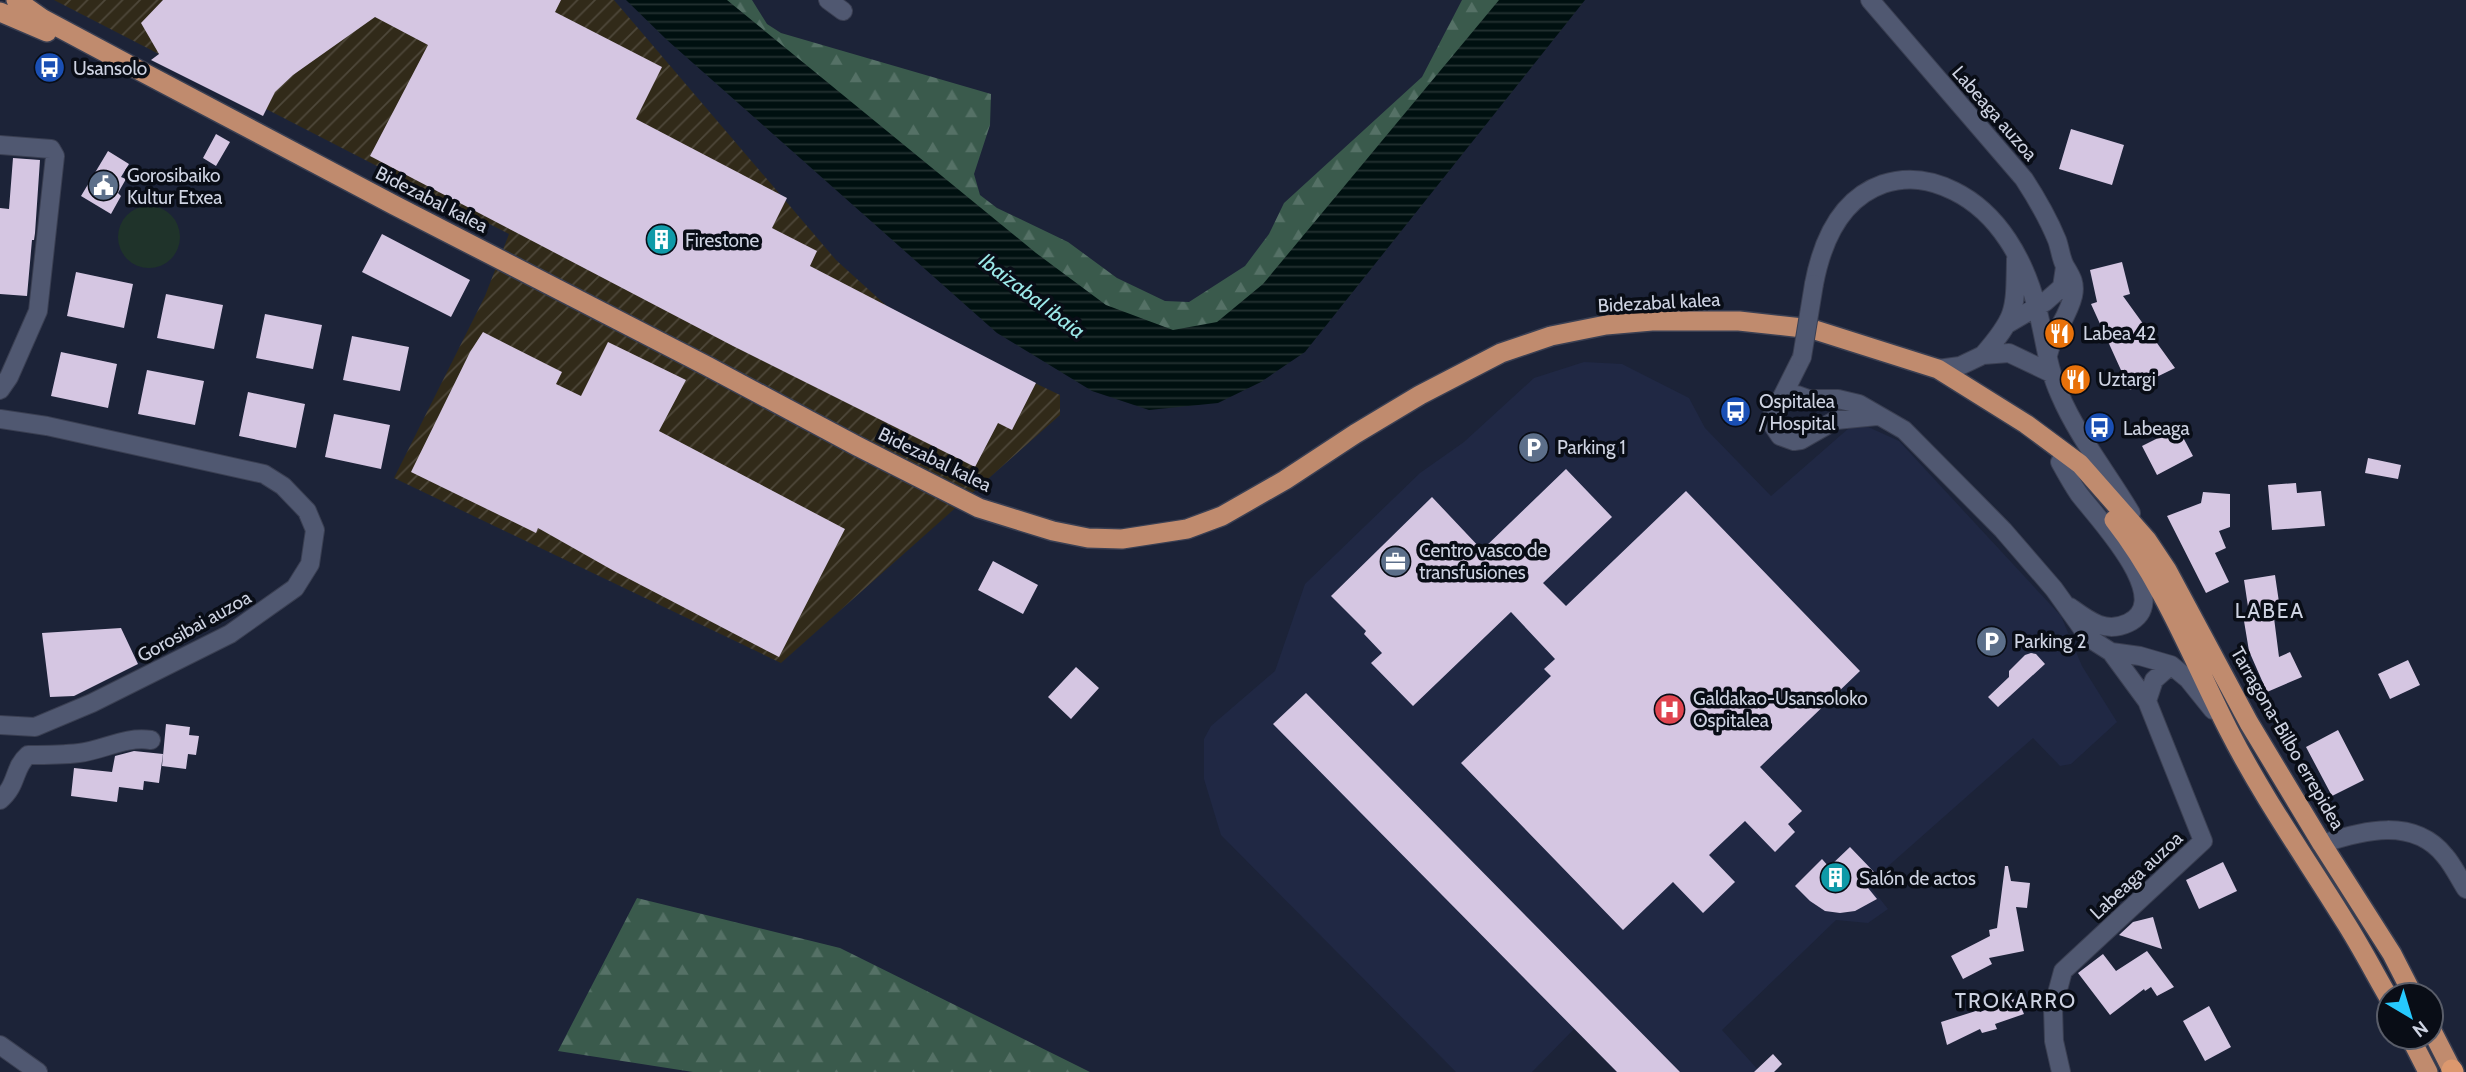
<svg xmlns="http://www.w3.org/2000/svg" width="2466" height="1072" font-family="Cabin,sans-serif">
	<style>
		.built { fill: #202844 }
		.industrial { fill: url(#industrial-furrows) }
		.forest { fill: url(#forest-firs) }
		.park { fill: #1f332a }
		.water { fill: url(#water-rules) }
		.building { fill: #d5c6e2 }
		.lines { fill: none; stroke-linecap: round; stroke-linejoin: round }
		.minor-casing { stroke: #3a3f52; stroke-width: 20 }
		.trunk-casing { stroke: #3a3f52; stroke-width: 22 }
		.motorway-casing { stroke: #3a3f52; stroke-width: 24 }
		.minor { stroke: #505871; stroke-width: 18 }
		.trunk { stroke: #c08b6e; stroke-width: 19 }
		.motorway { stroke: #dc986e; stroke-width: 21 }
		.minor-bridge-casing { stroke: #3a3f52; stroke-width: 20; stroke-linecap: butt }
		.minor-bridge { stroke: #505871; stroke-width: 18 }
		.labels { text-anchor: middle; stroke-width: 7; stroke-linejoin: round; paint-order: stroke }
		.poi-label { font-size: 19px; fill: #ced3e2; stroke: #090d16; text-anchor: start }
		.street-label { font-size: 19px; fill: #ced3e2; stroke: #090d16 }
		.water-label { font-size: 21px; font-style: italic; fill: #9be8e8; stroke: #090d16 }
		.neighbourhood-label { font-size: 21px; letter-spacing: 2px; fill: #ced3e2; stroke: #090d16 }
	</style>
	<defs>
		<pattern id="industrial-furrows" width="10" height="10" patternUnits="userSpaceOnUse" patternTransform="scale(1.75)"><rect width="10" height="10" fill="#312a19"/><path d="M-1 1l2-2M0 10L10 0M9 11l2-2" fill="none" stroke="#4e483a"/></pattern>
		<pattern id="forest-firs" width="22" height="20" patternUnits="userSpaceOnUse" patternTransform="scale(1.75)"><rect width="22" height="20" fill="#3a5a4c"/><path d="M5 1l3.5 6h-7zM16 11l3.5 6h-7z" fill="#557166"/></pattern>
		<pattern id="water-rules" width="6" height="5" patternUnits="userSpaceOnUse" patternTransform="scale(1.75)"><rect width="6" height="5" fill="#001010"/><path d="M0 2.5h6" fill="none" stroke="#243232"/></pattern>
	</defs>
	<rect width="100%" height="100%" fill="#1c2338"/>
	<path class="built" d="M1584,362L1622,364L1689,398L1705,428L1771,496L1849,428L1866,426L1899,441L2061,616L2082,666L2117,722L2071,764L2060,766L2033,738L1877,876L1869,885L1888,909L1868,923L1836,920L1722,1030L1760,1072H1617L1574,1029L1532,1072H1456L1221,835L1204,779V739L1211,726L1275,671L1305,584L1420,473L1464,442L1534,378Z"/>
	<path class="industrial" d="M54,0H614L836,260L901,319L1060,395V415L781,663L394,478L485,296L509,234Z"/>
	<path class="forest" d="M682,0H752L767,24L781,33L991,94L990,125L974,174L980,195L997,208L1068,242L1117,278L1165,301L1189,302L1245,266L1269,234L1284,203L1422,77L1462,0H1573L1224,391Z
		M637,898L840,948L1090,1072H693L558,1051Z"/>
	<path class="park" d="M118 237a31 31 0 1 1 62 0a31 31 0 1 1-62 0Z"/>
	<path class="water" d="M626,0H727L1036,253L1106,305L1173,330L1217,322L1263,284L1499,0H1585L1305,352L1261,382L1218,403L1149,410L1092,391L997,333L667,40Z"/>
	<path class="building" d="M163,0H561L555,12L662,67L636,119L787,198L772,228L817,251L810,266L1036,383L1012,430L998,423L975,467L733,346L370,156L428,45L375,17L293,75L275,92L263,116L151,60L159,54L141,23Z
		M2071,129L2124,145L2112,185L2059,169Z
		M216,134L230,142L216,166L203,158Z
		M108,151L129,164L121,177L126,179L118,193L121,196L111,214L81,196Z
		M13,158L40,160L35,233L34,240H32L27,296L0,294V208L9,209Z
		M382,234L470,280L451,317L362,272Z
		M2122,262L2130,294L2123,296L2175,368L2130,390L2091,304L2097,302L2090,270Z
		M76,272L133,284L124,328L67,316Z
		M166,294L223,305L214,349L157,338Z
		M265,314L322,325L313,369L256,358Z
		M483,332L562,372L556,384L581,396L608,342L686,380L659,431L845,529L779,657L614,571L538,528L536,533L411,472L470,352Z
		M352,336L409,347L400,391L343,380Z
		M61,352L117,364L108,408L51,396Z
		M147,370L204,381L195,425L138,414Z
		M248,392L305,404L296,448L239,436Z
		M334,414L390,425L381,469L325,457Z
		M2178,428L2193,456L2157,475L2142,446Z
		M2368,458L2401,465L2398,479L2365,473Z
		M1566,469L1612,517L1543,583L1566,606L1686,491L1860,671L1760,767L1802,811L1788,824L1795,832L1775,852L1745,821L1709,855L1735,882L1703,913L1673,882L1623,930L1461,763L1551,676L1544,669L1555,659L1511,612L1413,706L1371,663L1382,653L1364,634L1366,631L1331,596L1432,497L1482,550Z
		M2296,483L2297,493L2321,491L2325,526L2272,530L2268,485Z
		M2203,492L2230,494V527L2219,531L2226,548L2215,553L2229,582L2206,593L2167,516L2201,503Z
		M993,561L1038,585L1023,614L978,590Z
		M2275,575L2280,609L2273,610L2279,657L2290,652L2302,677L2267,692L2249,651L2244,621L2250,620L2244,580Z
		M121,628L138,664L74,696L50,697L42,633Z
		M2031,653L2036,654L2045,664L1998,707L1988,697L2009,677V671L2025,655Z
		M2408,660L2420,685L2390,699L2378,674Z
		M1076,667L1099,688L1071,719L1048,697Z
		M1306,693L1680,1072H1617L1273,724Z
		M166,724L190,727L189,735L199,736L196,755L188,754L186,769L162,766Z
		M2338,730L2364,780L2332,796L2306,747Z
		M134,751L163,754L159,783L144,781L143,790L119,787L117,802L71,796L74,768L112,772L115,756Z
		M1850,847L1875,873L1864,883L1877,899L1855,911L1840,913L1825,911L1810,901L1795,886L1822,859L1829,867Z
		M2223,862L2237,891L2199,909L2186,880Z
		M2005,866H2008L2011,881L2030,883L2027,908L2016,907L2024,951L1989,958L1992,964L1963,979L1951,956L1990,936L1989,930L1997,928Z
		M2153,917L2162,949L2119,935L2133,922Z
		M2147,951L2174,987L2157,996L2151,987L2145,991L2144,989L2110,1015L2078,973L2103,954L2116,971Z
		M2017,998L2024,1014L1995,1024L1997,1029L1982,1033L1980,1029L1947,1045L1941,1022L1979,1010L1980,1012Z
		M2209,1006L2231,1047L2205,1061L2183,1021Z
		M1773,1054L1782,1064L1774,1072H1754Z"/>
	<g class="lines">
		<defs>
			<path id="minor" d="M828,0L843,11
				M1870,0L2024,179C2037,199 2048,218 2057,240C2060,248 2061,259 2065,266C2071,276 2076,283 2073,296C2068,317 2053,333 2048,355
				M0,145L51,149L55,156L38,311L9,377L0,390
				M1814,284C1822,242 1840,199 1883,184C1908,176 1930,179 1954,191C1999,213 2025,261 2037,308C2045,338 2047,367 2060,395C2078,437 2108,474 2131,513
				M2009,323L2045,302L2062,287L2065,267
				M1983,355C2017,316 2015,310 2016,259
				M1802,357L1781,399L1773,409L1772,424L1780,436L1794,441L1801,440L1836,420L1877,416
				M1938,369L1960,366L1983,355L2009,353L2051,373
				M1781,399L1797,395L1808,399H1838L1859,404L1904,430L2003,530L2054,589L2089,638L2111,652L2140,656L2171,665L2188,679L2213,710
				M0,419L47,426L264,474L283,486L307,511L315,530L310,564L295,588L230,634L92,703L35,727L0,725
				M2060,462C2066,473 2072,484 2079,494C2097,518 2177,600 2128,623C2105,634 2088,620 2070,607
				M2147,701L2154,680L2171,665
				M0,800C18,785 13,768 28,755C45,755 62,755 79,753C104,750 125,736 151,740
				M2322,844C2363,830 2414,817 2445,856C2453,865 2459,878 2466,889
				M0,1045L38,1072
				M2061,1072L2054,1041L2053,1008L2063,971L2203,841L2147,701L2111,652"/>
			<path id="trunk" d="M16,0L43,19L131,66L394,205L707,366L857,446L979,508L1053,531L1088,538L1122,539L1187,529L1222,516L1285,480L1355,434L1420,395L1501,353L1551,336L1606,325L1652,321H1739L1812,329L1938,369L2026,424L2080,464L2147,540L2167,570L2249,723L2322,844L2392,954L2413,995
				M0,12L47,32
				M2114,520C2164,584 2192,658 2228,729C2262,796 2305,857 2344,920C2360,945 2374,972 2389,998
				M2431,1029L2453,1072
				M2410,1037L2428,1072"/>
			<path id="motorway" d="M2452,1070L2453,1072"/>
		</defs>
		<use href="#minor" class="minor-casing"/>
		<use href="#trunk" class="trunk-casing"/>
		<use href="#motorway" class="motorway-casing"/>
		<use href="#minor" class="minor"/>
		<use href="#trunk" class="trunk"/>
		<use href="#motorway" class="motorway"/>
		<defs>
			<path id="minor-bridge" d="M1802,357L1814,284"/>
		</defs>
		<use href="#minor-bridge" class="minor-bridge-casing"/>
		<use href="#minor-bridge" class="minor-bridge"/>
	</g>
	<defs>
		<symbol id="bus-disc" viewBox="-11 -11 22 22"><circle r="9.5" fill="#1a4fb4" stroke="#090d16"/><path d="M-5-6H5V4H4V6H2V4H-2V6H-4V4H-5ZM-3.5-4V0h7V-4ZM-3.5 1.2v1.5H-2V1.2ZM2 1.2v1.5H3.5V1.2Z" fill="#fff"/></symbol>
		<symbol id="civic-disc" viewBox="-11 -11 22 22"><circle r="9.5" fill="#5c6f8a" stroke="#090d16"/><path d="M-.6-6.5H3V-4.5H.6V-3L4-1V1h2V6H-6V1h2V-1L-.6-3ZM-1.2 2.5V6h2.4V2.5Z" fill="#fff"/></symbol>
		<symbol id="building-disc" viewBox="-11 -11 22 22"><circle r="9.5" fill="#0f9aa8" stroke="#090d16"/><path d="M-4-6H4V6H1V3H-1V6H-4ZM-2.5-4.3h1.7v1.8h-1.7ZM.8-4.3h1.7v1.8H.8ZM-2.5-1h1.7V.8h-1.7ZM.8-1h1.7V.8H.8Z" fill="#fff"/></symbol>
		<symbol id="restaurant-disc" viewBox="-11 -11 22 22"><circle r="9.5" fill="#e8710a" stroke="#090d16"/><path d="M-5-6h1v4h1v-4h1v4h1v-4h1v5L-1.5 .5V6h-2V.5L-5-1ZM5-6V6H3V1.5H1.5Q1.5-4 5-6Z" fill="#fff"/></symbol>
		<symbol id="parking-disc" viewBox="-11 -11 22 22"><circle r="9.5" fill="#5c6f8a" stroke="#090d16"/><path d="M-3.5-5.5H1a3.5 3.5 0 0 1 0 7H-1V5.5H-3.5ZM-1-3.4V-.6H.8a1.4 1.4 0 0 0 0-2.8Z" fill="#fff"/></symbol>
		<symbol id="office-disc" viewBox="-11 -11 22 22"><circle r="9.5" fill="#5c6f8a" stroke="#090d16"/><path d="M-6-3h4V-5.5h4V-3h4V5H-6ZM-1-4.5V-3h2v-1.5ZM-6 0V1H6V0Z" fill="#fff"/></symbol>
		<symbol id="hospital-disc" viewBox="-11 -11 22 22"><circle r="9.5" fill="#e0444e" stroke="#090d16"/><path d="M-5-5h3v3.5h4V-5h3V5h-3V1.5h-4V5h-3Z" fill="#fff"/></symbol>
	</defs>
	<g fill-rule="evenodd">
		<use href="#bus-disc" x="32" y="50" width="35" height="35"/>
		<use href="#civic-disc" x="86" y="168" width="35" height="35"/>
		<use href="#building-disc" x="644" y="222" width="35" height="35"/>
		<use href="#restaurant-disc" x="2042" y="316" width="35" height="35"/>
		<use href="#restaurant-disc" x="2058" y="362" width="35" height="35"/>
		<use href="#bus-disc" x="1718" y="394" width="35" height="35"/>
		<use href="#bus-disc" x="2082" y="410" width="35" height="35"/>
		<use href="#parking-disc" x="1516" y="430" width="35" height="35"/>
		<use href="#office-disc" x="1378" y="544" width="35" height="35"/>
		<use href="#parking-disc" x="1974" y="624" width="35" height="35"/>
		<use href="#hospital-disc" x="1652" y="692" width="35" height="35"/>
		<use href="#building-disc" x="1818" y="860" width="35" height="35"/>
	</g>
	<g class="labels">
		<g class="poi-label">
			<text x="73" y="75">Usansolo</text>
			<text x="127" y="182">Gorosibaiko<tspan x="127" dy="22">Kultur Etxea</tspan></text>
			<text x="685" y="247">Firestone</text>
			<text x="2083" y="340">Labea 42</text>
			<text x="2098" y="386">Uztargi</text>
			<text x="1759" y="408">Ospitalea<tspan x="1759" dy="22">/ Hospital</tspan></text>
			<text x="2123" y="435">Labeaga</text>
			<text x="1557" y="454">Parking 1</text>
			<text x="1419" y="557">Centro vasco de<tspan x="1419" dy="22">transfusiones</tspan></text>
			<text x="2014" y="648">Parking 2</text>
			<text x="1693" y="705">Galdakao-Usansoloko<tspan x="1693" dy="22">Ospitalea</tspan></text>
			<text x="1859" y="885">Salón de actos</text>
		</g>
		<g class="street-label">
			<text transform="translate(1995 113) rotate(49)" y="7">Labeaga auzoa</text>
			<text transform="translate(432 199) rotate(27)" y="7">Bidezabal kalea</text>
			<text transform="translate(1659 302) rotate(-3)" y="7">Bidezabal kalea</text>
			<text transform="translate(935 459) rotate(26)" y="7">Bidezabal kalea</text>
			<text transform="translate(194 626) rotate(-29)" y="7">Gorosibai auzoa</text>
			<text transform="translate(2288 738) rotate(60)" y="7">Tarragona-Bilbo errepidea</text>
			<text transform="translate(2136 875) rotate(-43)" y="7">Labeaga auzoa</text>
		</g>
		<g class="water-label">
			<text transform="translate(1032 296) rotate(37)" y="7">Ibaizabal ibaia</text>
		</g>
		<g class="neighbourhood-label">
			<text x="2270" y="618">LABEA</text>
			<text x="2016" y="1008">TROKARRO</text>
		</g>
	</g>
	<g transform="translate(2410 1016) rotate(142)"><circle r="33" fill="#090d16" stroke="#585c68" stroke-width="2"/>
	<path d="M0-5L12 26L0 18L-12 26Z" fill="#26c9fe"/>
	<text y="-10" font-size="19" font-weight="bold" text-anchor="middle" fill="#ced3e2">N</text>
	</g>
</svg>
